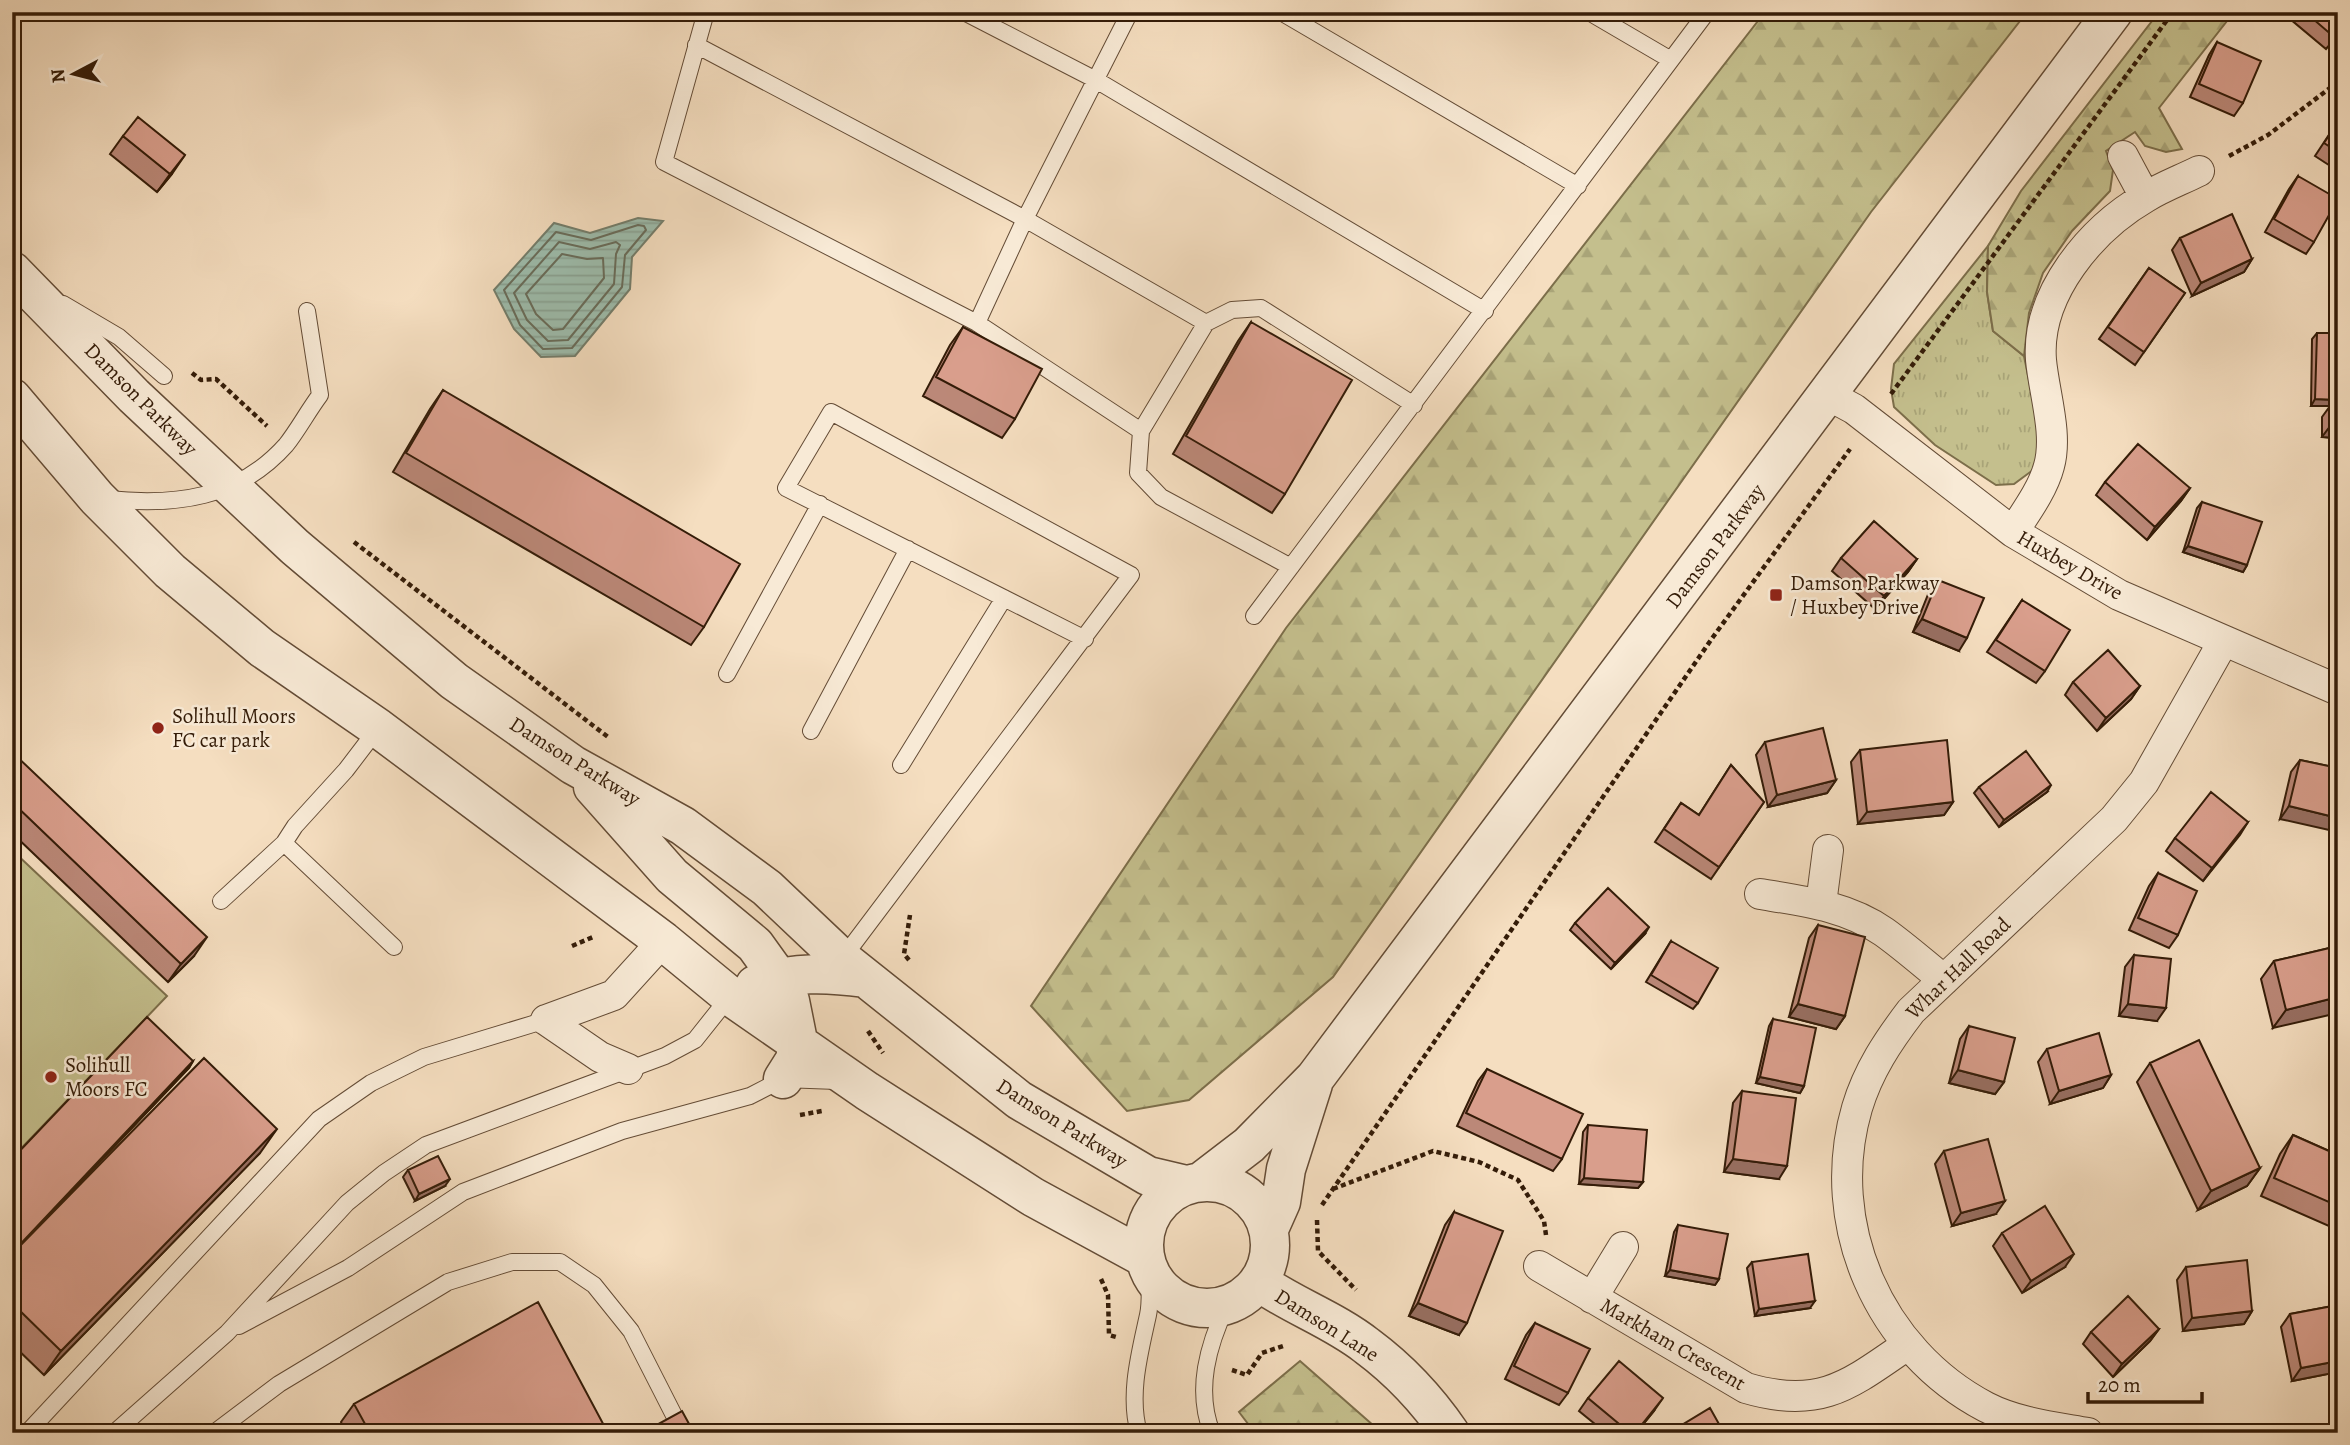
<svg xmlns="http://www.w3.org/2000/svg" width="2350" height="1445" font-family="Alegreya,serif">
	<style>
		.grass { fill: url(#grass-tufts); stroke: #7c6e4a; stroke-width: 2 }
		.forest { fill: url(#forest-firs); stroke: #7c6e4a; stroke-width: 2 }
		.park { fill: #c4bf8d; stroke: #7c6e4a; stroke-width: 2 }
		.water { fill: url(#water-rules); stroke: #737d6b; stroke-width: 2 }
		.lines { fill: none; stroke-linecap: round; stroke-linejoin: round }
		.shore { stroke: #686c5a; stroke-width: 2 }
		.service-casing { stroke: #644c36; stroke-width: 18 }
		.minor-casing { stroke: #644c36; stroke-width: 32 }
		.tertiary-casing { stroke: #644c36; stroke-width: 41 }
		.path { stroke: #341c08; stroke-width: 4.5; stroke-dasharray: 5 3.5; stroke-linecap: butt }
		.service { stroke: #f8ead6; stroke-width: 16 }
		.minor { stroke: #f8ead6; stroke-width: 30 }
		.tertiary { stroke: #f8ead6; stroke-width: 38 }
		.wall { fill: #bb8878; stroke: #341c08; stroke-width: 2 }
		.shaded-wall { fill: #986f62; stroke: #341c08; stroke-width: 2 }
		.building { fill: #d99e8c; stroke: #341c08; stroke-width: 2 }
		.poi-dot { fill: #8f2418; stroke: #f8ead6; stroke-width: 2.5 }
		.labels { text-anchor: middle; stroke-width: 5; stroke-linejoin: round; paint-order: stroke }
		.street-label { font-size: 21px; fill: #341c08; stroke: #f8ead6 }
		.poi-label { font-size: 21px; fill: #341c08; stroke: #f8ead6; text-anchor: start }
	</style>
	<defs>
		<pattern id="grass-tufts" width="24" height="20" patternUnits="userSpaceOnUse" patternTransform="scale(1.75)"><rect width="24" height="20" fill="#c4bf8d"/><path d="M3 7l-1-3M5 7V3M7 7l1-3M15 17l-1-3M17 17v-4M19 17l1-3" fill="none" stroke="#a9a478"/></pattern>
		<pattern id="forest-firs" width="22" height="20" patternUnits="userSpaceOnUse" patternTransform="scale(1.75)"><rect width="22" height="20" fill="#c4bf8d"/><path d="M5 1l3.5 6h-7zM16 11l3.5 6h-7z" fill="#a9a478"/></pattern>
		<pattern id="water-rules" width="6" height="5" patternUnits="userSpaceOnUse" patternTransform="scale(1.75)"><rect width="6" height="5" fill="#9dbdad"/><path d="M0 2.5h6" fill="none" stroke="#88a293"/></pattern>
	</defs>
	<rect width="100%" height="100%" fill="#f5dec0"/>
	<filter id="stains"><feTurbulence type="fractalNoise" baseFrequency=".00286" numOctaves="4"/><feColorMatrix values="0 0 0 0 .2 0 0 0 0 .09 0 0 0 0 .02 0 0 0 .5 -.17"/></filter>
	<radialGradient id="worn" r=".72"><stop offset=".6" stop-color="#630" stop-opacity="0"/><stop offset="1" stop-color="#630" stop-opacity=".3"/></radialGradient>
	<path class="grass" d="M1988,246L1987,292L1993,331L2024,356L2042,444L2033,470L2014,484L1996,485L1935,445L1894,407L1891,389L1894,364Z"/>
	<path class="forest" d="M1765,12H2027L1871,212L1333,977L1189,1100L1127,1111L1031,1006L1286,628Z
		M2159,12H2234L2159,108L2182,149L2166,152L2145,146L2135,132L2106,151L2113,170L2110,191L2072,231L2043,273L2029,313L2024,356L1993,331L1987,292L1988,246L2021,191Z
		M1300,1361L1382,1433H1255L1239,1412Z"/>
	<path class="park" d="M12,850L167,996L12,1158Z"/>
	<path class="water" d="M638,218L663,221L632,257L630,289L575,356L541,357L514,329L494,290L554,223L590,233Z"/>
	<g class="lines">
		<path class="shore" d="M638,225L644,226L646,230L625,255L622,287L572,348L543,349L520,325L504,290L556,232L591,240Z
			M559,242L590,249L616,242L620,245L616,254L614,284L568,340L548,341L527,320L514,293Z
			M562,254L587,259L603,258L604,278L563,329L553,330L536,314L526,294Z"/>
		<defs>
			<path id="service" d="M706,12L664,162L977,323
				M964,12L1096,80L1485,311
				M1130,12L1025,219L977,323L1141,431
				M1281,12L1578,186
				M1589,12L1671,60
				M696,45L1025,219L1206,323
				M63,304L119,337L164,376
				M107,499C175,506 238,499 286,445C298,430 308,411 320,395L307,311
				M1291,567L1161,497L1138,473L1141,431L1206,323L1232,310L1261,308L1414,405
				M1254,616L1707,12
				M727,674L820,504
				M811,731L908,549
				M901,765L1004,598
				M284,843L394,947
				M221,901L284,843L295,826L346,770L378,728
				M842,959L1131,575L831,412L786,488L1085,639
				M239,1326L348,1268L463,1192L622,1131L750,1096L783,1079L837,1081
				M27,1433L319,1119L371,1083L424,1057L546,1020
				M114,1433L227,1333L347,1203L384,1173L426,1145L665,1056L695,1040L730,996
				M214,1433L279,1384L448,1282L512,1262H560L594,1285L631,1331L683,1433
				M1139,1433C1128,1395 1140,1352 1148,1315C1151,1302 1149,1286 1150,1272
				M1212,1433C1195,1390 1208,1345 1227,1305"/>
			<path id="minor" d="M2123,156L2145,197
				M1828,395L1854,409L2013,532L2119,595L2338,690
				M2013,532C2026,512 2043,489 2049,466C2058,434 2044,393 2041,360C2036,294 2091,229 2146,197C2162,187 2181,180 2199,171
				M1760,894C1803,901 1847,906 1884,932C1905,947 1924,964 1944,980
				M1821,904L1828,850
				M546,1020L614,995L663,941
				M546,1020L600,1057L628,1069
				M1539,1266L1746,1388C1820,1410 1849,1385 1907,1345
				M1592,1298L1623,1247
				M2088,1433C2054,1427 2017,1423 1986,1407C1879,1351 1823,1224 1857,1108C1868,1071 1888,1041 1911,1011L2114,819L2144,782L2223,642"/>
			<path id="tertiary" d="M12,271L134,396L295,547L454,681L573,765L683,826L767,888L842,959L1019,1100L1148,1176L1186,1185
				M12,398L97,498L170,571L262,648L378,728L663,941L730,996L867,1091L1033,1197L1145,1258
				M593,787L672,876L755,945L778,977L790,1001L798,1041L795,1060L783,1079
				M755,985C791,971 828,973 865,978
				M1202,1181L1249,1145L1315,1078L2113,12
				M1144 1245a63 63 0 1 1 126 0a63 63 0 1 1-126 0Z
				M1269,1229L1281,1202L1286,1169L1313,1084
				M1259,1282C1293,1306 1334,1320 1367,1346C1398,1369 1428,1401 1450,1433"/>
		</defs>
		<use href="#service" class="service-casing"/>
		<use href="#minor" class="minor-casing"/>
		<use href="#tertiary" class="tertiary-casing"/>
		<path class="path" d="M2229,156L2268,135L2338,82
			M192,373L201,380L216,379L267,426
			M1891,394L2173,12
			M354,542L608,737
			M572,946L593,937
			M909,960L904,954L910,915
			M868,1031L883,1053
			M800,1115L822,1111
			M1333,1189L1433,1151L1479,1162L1518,1180L1544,1221L1546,1235
			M1322,1205L1713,637L1850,449
			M1317,1220L1318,1251L1356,1290
			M1101,1279L1108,1295L1109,1335L1116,1337
			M1232,1370L1247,1375L1262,1353L1286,1345"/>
		<use href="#service" class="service"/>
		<use href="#minor" class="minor"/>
		<use href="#tertiary" class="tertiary"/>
	</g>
	<path class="wall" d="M2285,12H2338V35L2326,49L2284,14Z
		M2217,42L2243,103L2234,116L2190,97L2209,55Z
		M2338,121V171L2315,156Z
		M123,136L172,174L157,192L110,154Z
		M2298,176L2314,242L2306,254L2265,232L2289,189Z
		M2180,238L2252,259L2244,272L2192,296L2172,250Z
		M2149,268L2185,293L2135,365L2099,339Z
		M1251,322L1285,494L1272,513L1173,454L1238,341Z
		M963,327L1015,419L1002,438L923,396L950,345Z
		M2317,333H2338V484H2335V438L2322,437V417L2330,406H2311L2312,339Z
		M443,390L704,627L691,645L393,472L430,409Z
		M2105,482L2190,488L2181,501L2147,540L2096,495Z
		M2202,502L2247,565L2243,572L2183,552L2197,508Z
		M1841,558L1917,559L1908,572L1875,609L1832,571Z
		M1938,580L1959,651L1913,632L1929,592Z
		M2022,600L2045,671L2036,683L1987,652Z
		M2073,682L2140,686L2131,699L2097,731L2065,695Z
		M1765,742L1836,780L1827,793L1768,807L1756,755Z
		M1860,750L1953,802L1944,815L1858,824L1851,762Z
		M12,752L194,956L168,982L12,833Z
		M2300,760L2338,768L2280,819L2291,772Z
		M1731,765L1764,802L1711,879L1655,842L1681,803L1699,815Z
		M1979,787L2047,792L1999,827L1974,793Z
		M2248,822L2203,881L2166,851L2175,838Z
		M2158,873L2178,935L2169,948L2129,930L2149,886Z
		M1575,923L1645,934L1611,969L1570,930Z
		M1818,925L1845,1016L1836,1029L1789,1017L1809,938Z
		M1671,941L1698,1003L1693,1009L1646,982Z
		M2338,946L2273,1028L2261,979L2274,961Z
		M2134,955L2157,1021L2119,1016L2125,967Z
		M1773,1019L1804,1086L1800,1093L1756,1083L1769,1026Z
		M1969,1026L2004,1082L1995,1094L1949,1083L1960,1039Z
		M2047,1049L2111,1075L2103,1088L2050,1104L2038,1062Z
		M193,1061L189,1068L13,1253L260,1153L44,1375L12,1344V1159Z
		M2150,1063L2260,1168L2247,1186L2198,1210L2137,1082Z
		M1487,1069L1562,1159L1553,1171L1457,1126L1478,1081Z
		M1742,1091L1779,1179L1724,1172L1733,1103Z
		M1588,1125L1643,1182L1638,1188L1579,1184L1583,1132Z
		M2293,1135L2338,1155V1230L2261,1196L2280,1154Z
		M1944,1151L1996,1214L1952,1226L1935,1164Z
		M408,1170L445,1186L415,1201L403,1177Z
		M1454,1212L1459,1335L1409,1316L1445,1225Z
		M1678,1225L1719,1279L1715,1285L1665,1276L1674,1232Z
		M2002,1233L2065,1267L2022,1293L1993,1246Z
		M1752,1262L1810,1308L1755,1316L1747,1268Z
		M2186,1267L2252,1311L2244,1324L2183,1331L2177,1280Z
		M2338,1305V1372L2292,1381L2281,1327L2290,1314Z
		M1535,1323L1568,1393L1559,1405L1505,1379L1526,1335Z
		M2159,1329L2150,1341L2113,1377L2083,1344L2091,1332Z
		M1588,1398L1654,1411L1636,1433H1606L1579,1411Z
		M354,1404L608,1433H347L341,1422Z"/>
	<path class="shaded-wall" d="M185,155L172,174L157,192L170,174Z
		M2252,259L2244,272L2192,296L2201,283Z
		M2315,399L2338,400V406L2331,404L2330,406H2311Z
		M2331,425H2338V434L2335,438L2322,437Z
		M2190,488L2181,501L2147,540L2155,527Z
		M2188,546L2247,565L2243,572L2183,552Z
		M1917,559L1908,572L1875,609L1884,596Z
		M1922,619L1967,638L1959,651L1913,632Z
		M2337,636H2338V645L2333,643Z
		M2140,686L2131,699L2097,731L2106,718Z
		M1836,780L1827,793L1768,807L1777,795Z
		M2051,785L2047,792L1999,827L2004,820Z
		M1953,802L1944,815L1858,824L1867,812Z
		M2289,806L2338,818V832L2280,819Z
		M2248,822L2240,835L2203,881L2212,868Z
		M1649,927L1645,934L1611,969L1615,963Z
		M207,937L194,956L168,982L181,964Z
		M2338,997V1013L2273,1028L2286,1010Z
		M1798,1004L1845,1016L1836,1029L1789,1017Z
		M2128,1004L2166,1008L2157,1021L2119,1016Z
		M193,1061L189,1068L12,1254V1253Z
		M1958,1070L2004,1082L1995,1094L1949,1083Z
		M2111,1075L2103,1088L2050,1104L2059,1091Z
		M1760,1077L1804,1086L1800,1093L1756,1083Z
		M277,1129L260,1153L44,1375L61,1351Z
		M1733,1159L1787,1166L1779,1179L1724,1172Z
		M2260,1168L2247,1186L2198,1210L2211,1191Z
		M1584,1178L1643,1182L1638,1188L1579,1184Z
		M450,1179L445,1186L415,1201L419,1194Z
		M2005,1201L1996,1214L1952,1226L1961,1213Z
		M2074,1254L2065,1267L2022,1293L2031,1281Z
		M1670,1270L1719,1279L1715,1285L1665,1276Z
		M1815,1301L1810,1308L1755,1316L1759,1309Z
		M1418,1303L1467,1323L1459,1335L1409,1316Z
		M2252,1311L2244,1324L2183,1331L2192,1318Z
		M2159,1329L2150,1341L2113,1377L2122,1364Z
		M2338,1361V1372L2292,1381L2301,1368Z
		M1663,1398L1654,1411L1636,1433H1635Z"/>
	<path class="building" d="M2305,12H2338V33L2334,37Z
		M2217,42L2261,61L2243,103L2199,84Z
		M138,117L185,155L170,174L123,136Z
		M2338,122V152L2324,143Z
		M2298,176L2338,199L2314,242L2274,219Z
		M2232,214L2252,259L2201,283L2180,238Z
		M2149,268L2185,293L2144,352L2108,327Z
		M1251,322L1352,380L1285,494L1186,436Z
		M963,327L1042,369L1015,419L936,377Z
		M2317,333H2338V400L2315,399Z
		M443,390L740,564L704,627L406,453Z
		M2331,404H2338V425H2331Z
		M2138,444L2190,488L2155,527L2105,482Z
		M2202,502L2262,522L2247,565L2188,546Z
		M1874,521L1917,559L1884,596L1841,558Z
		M1938,580L1984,598L1967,638L1922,619Z
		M2022,600L2070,630L2045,671L1996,640Z
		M2108,650L2140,686L2106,718L2073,682Z
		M1823,728L1836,780L1777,795L1765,742Z
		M1947,740L1953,802L1867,812L1860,750Z
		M2026,751L2051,785L2004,820L1979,787Z
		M12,752L207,937L181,964L12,802Z
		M2300,760L2338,768V818L2289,806Z
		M1731,765L1764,802L1719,867L1664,829L1681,803L1699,815Z
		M2211,792L2248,822L2212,868L2175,838Z
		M2158,873L2197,891L2178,935L2138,918Z
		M1608,888L1649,927L1615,963L1575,923Z
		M1818,925L1865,937L1845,1016L1798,1004Z
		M1671,941L1718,968L1698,1003L1651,975Z
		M2338,946V997L2286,1010L2274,961Z
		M2134,955L2171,959L2166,1008L2128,1004Z
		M147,1017L193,1061L12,1253V1159Z
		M1773,1019L1816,1028L1804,1086L1760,1077Z
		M1969,1026L2015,1038L2004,1082L1958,1070Z
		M2099,1033L2111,1075L2059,1091L2047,1049Z
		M2199,1040L2260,1168L2211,1191L2150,1063Z
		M204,1058L277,1129L61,1351L12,1303V1254Z
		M1487,1069L1583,1114L1562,1159L1466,1113Z
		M1742,1091L1796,1098L1787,1166L1733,1159Z
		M1588,1125L1647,1130L1643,1182L1584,1178Z
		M2293,1135L2338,1155V1206L2274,1178Z
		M1988,1139L2005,1201L1961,1213L1944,1151Z
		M438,1156L450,1179L419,1194L408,1170Z
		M2045,1206L2074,1254L2031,1281L2002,1233Z
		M1454,1212L1503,1231L1467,1323L1418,1303Z
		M1678,1225L1728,1234L1719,1279L1670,1270Z
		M1808,1254L1815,1301L1759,1309L1752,1262Z
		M2247,1260L2252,1311L2192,1318L2186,1267Z
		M2128,1296L2159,1329L2122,1364L2091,1332Z
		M538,1302L608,1433H370L354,1404Z
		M2338,1305V1361L2301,1368L2290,1314Z
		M1535,1323L1590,1349L1568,1393L1514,1366Z
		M1619,1361L1663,1398L1635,1433H1630L1588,1398Z
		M1710,1408L1724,1433H1673L1672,1431Z
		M682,1411L694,1433H642Z"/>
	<g class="poi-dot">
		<rect x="1769" y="588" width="14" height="14" rx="3.5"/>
		<circle cx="158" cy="728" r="7"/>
		<circle cx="51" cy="1077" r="7"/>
	</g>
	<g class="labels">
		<g class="street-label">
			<text transform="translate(141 399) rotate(45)" y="7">Damson Parkway</text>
			<text transform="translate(1715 546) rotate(-53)" y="7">Damson Parkway</text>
			<text transform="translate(2070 565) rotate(30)" y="7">Huxbey Drive</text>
			<text transform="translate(575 761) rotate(32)" y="7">Damson Parkway</text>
			<text transform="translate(1958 968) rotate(-44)" y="7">Whar Hall Road</text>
			<text transform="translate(1062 1123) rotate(32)" y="7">Damson Parkway</text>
			<text transform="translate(1327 1325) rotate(32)" y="7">Damson Lane</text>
			<text transform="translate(1673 1344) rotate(30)" y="7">Markham Crescent</text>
		</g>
		<g class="poi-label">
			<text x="1790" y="590">Damson Parkway<tspan x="1790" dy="24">/ Huxbey Drive</tspan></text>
			<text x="172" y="723">Solihull Moors<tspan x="172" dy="24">FC car park</tspan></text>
			<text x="65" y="1072">Solihull<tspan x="65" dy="24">Moors FC</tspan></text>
		</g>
	</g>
	<rect width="2350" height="1445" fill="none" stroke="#f5dec0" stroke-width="42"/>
	<rect x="14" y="14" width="2322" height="1417" fill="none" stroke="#341c08" stroke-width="3.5"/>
	<rect x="21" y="21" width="2308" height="1403" fill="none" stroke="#341c08" stroke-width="2"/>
	<g transform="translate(74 74) rotate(263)" stroke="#f8ead6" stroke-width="5" paint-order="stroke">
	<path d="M0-5L12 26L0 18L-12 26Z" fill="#341c08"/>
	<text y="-10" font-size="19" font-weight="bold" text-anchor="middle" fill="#341c08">N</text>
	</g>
	<path d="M2088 1392v10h114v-10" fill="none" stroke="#341c08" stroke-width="3.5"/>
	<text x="2098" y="1392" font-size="21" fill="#341c08" stroke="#f8ead6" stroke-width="5" paint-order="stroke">20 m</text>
	<rect width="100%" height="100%" filter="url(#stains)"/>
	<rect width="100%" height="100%" fill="url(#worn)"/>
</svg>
